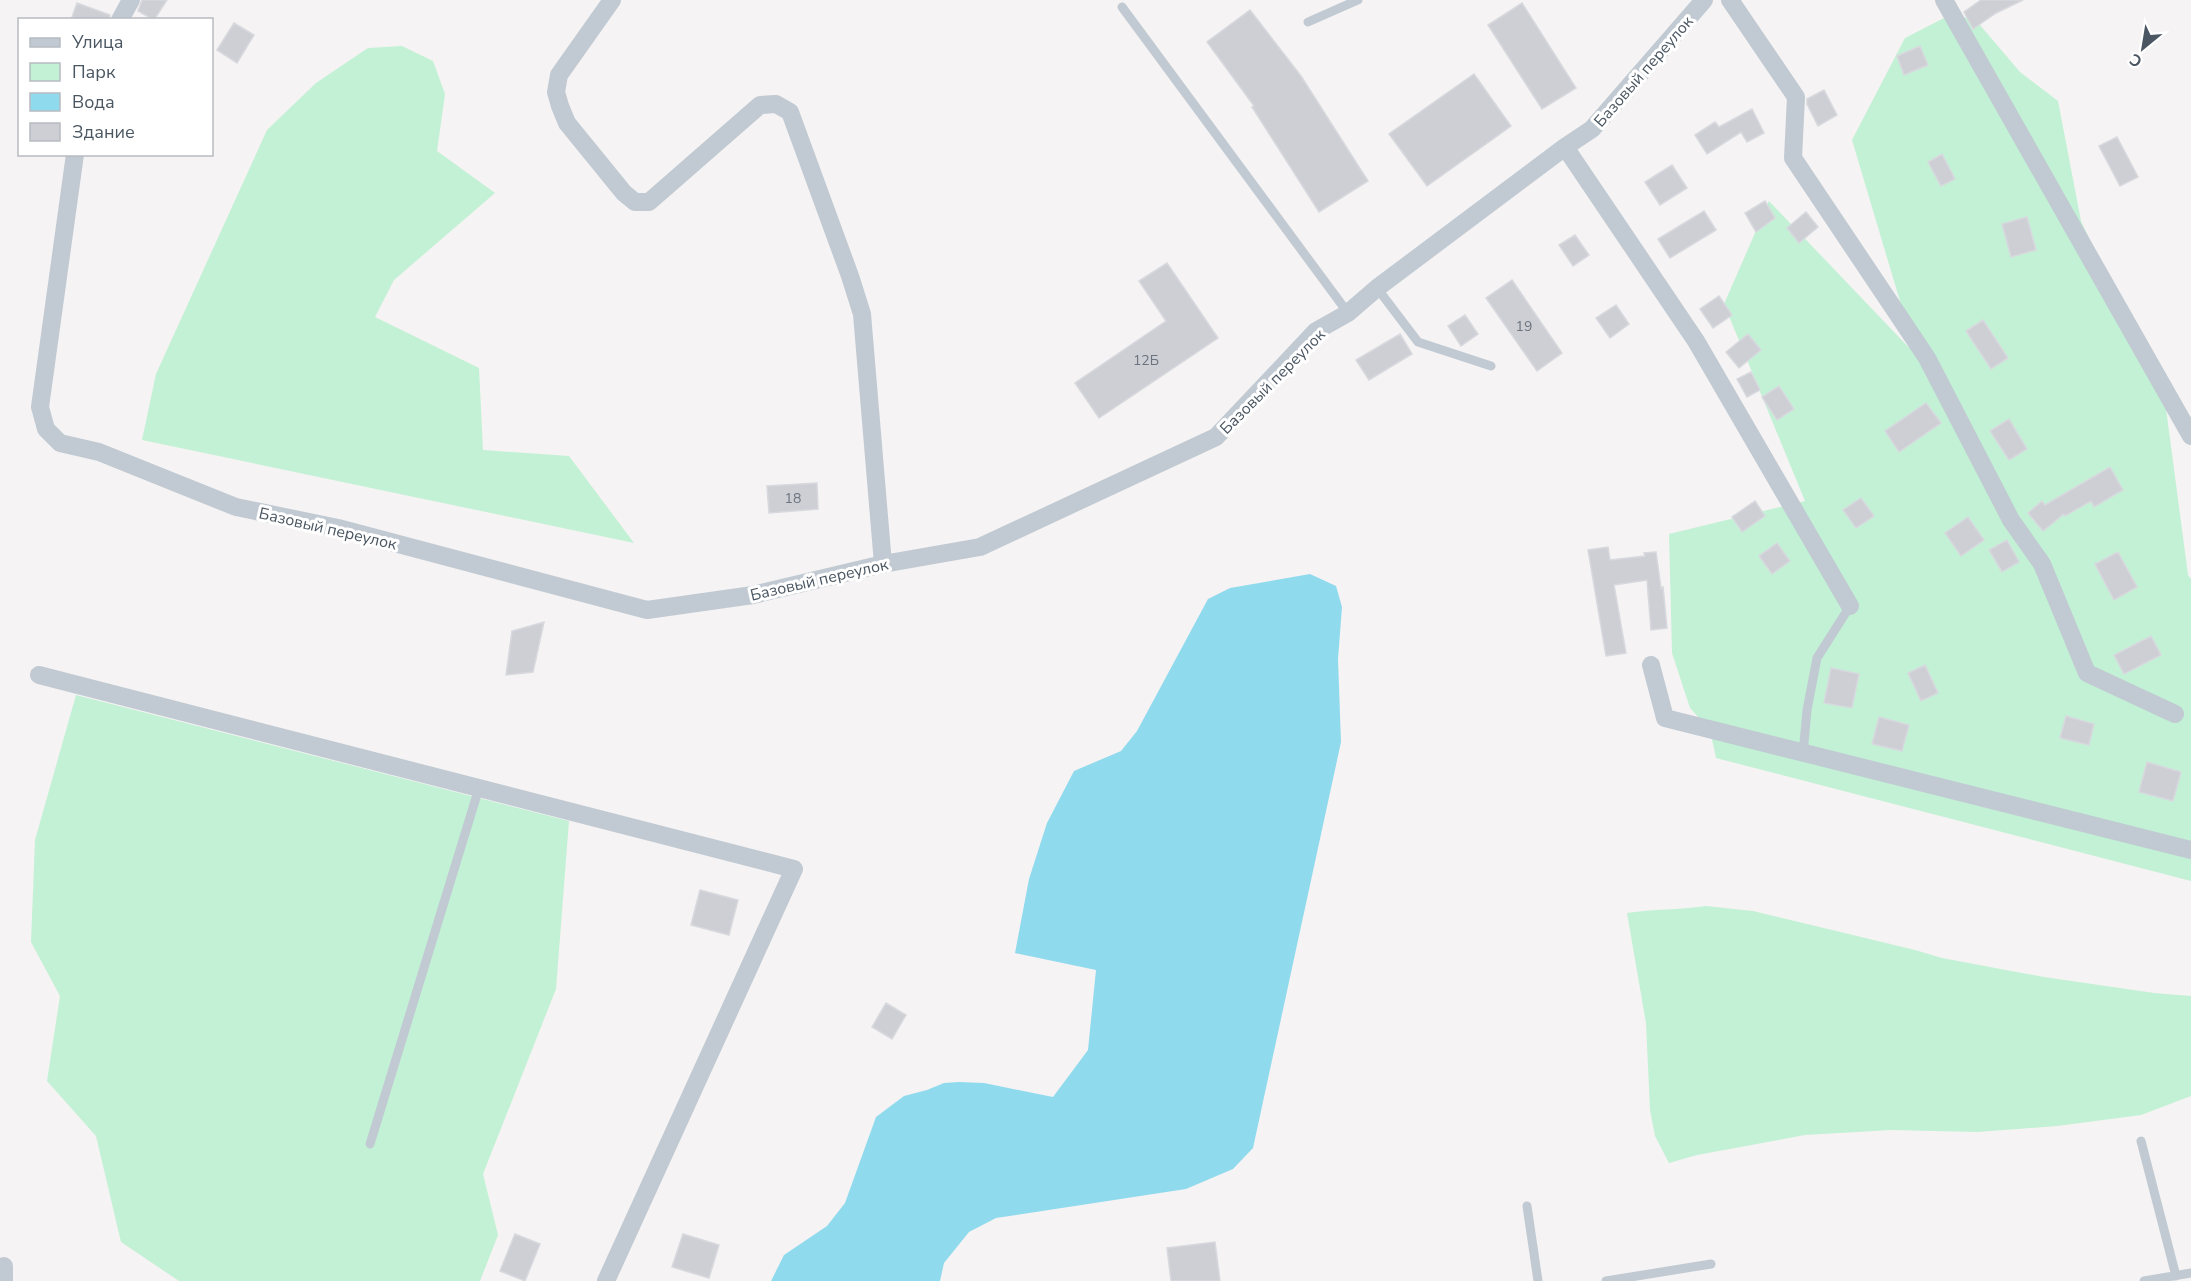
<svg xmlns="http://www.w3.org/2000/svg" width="2191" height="1281" font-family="'Nunito Sans',sans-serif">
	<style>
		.green { fill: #c3f1d5 }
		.water { fill: #90daee }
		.building { fill: #cdcfd5; stroke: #d7d9de; stroke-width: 1.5 }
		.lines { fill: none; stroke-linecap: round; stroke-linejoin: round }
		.service { stroke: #c1cad2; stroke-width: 9 }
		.minor { stroke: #c1cad2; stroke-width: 18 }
		.labels { text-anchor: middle; stroke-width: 6; stroke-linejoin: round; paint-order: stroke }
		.number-label { font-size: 14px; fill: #6b747e }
		.street-label { font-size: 16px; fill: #4a5661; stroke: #fff }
	</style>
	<rect width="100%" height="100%" fill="#f5f3f3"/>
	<path class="green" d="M1948,16L1974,18L2020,72L2058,101L2081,221L2165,401L2188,575L2191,579V881L1716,758L1710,730L1690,708L1672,653L1669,534L1805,501L1724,304L1769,201L1916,355L1852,140L1905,38Z
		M402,46L433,61L445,94L437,151L495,193L394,280L375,317L479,368L483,450L569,456L634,543L142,440L156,374L267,130L316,83L368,48Z
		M76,695L569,821L556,989L483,1174L498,1235L480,1281H179L121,1242L96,1136L47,1081L60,996L31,942L35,840Z
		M1706,906L1753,911L1915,950L1942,958L2044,977L2154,993L2191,996V1096L2141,1115L2057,1126L1977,1132L1891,1130L1805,1135L1697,1155L1669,1163L1655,1136L1650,1110L1646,1023L1627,913C1653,909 1679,910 1706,906Z"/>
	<path class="water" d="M1310,574L1336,586L1342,607L1338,659L1341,742L1253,1148L1233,1169L1186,1189L996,1218L969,1232L944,1263L940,1281H771L784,1255L827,1226L845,1203L876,1117L904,1096L927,1090L944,1083L959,1082L984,1083L1053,1097L1088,1050L1096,970L1015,953L1029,879L1047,823L1074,771L1121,751L1137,731L1208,599L1230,588Z"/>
	<path class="building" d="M142,0H167L154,20L138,11Z
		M1981,0H2023L1996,13L1973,29L1964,12Z
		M77,3L110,15L109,20H71Z
		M1522,3L1576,88L1542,109L1488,25Z
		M1250,10L1301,76L1368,181L1319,212L1252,107L1254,106L1207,42Z
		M234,23L254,35L237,63L217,50Z
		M1920,46L1928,65L1904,75L1897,56Z
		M1474,74L1511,126L1427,186L1389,134Z
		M1824,90L1837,115L1818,126L1807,104V99Z
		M1752,109L1764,133L1747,142L1741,132L1707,154L1695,135L1715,122L1719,127Z
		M2117,137L2138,177L2120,186L2099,146Z
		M1942,154L1955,179L1941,186L1928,162Z
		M1672,165L1687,188L1660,205L1645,182Z
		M1765,201L1775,218L1756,232L1745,213Z
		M1704,211L1716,230L1670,258L1658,239Z
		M1806,212L1818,227L1799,243L1787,228Z
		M2027,217L2036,250L2011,257L2002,224Z
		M1575,235L1589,255L1573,266L1559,245Z
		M1167,263L1218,338L1099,418L1075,383L1166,321L1139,281Z
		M1512,280L1562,353L1537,371L1486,298Z
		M1719,296L1732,315L1713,328L1700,309Z
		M1616,305L1629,324L1610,338L1596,318Z
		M1465,315L1478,334L1461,346L1448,326Z
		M1983,320L2008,358L1991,369L1966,331Z
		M1400,334L1412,354L1369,380L1356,360Z
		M1748,334L1761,350L1739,368L1726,352Z
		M1751,372L1760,390L1747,397L1737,379Z
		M1779,386L1794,409L1777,420L1762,397Z
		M1926,403L1941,423L1899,452L1885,431Z
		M2009,419L2027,449L2009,460L1990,431Z
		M2110,467L2123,490L2094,507L2091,501L2065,516L2064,514L2043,531L2028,513L2042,501L2045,505Z
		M817,483L818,509L769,513L767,486Z
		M1861,498L1874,516L1856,528L1843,510Z
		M1755,501L1765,516L1742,532L1732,517Z
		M1968,517L1984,540L1961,556L1945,533Z
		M2007,540L2019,562L2002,572L1989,550Z
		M1777,543L1790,561L1772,574L1759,556Z
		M1608,547L1610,560L1645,556L1644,553L1656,552L1661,588L1663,587L1667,628L1651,630L1647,580L1614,585L1626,653L1606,656L1588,550Z
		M2118,552L2137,587L2114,600L2095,564Z
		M544,622L533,672L506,675L512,631Z
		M2151,636L2161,655L2124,674L2114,655Z
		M1925,665L1938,693L1921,701L1908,673Z
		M1831,668L1859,674L1852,708L1824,703Z
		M2066,716L2094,724L2089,745L2060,738Z
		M1879,717L1909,725L1902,751L1872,744Z
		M2147,762L2181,772L2173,801L2139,792Z
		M700,890L738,900L729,935L691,925Z
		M886,1003L906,1015L892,1039L872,1027Z
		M515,1234L540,1244L525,1281L500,1271Z
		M683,1234L719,1245L709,1278L672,1267Z
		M1215,1242L1220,1281H1171L1167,1248Z"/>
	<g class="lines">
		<path class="service" d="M1122,7L1348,313
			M1308,22L1358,0
			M1377,288L1418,342L1491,366
			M1803,754L1807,710L1817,658L1850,606
			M2141,1141L2176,1276
			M370,1144L479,788
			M1527,1206L1538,1281
			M1606,1281L1711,1264
			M2144,1281L2191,1273"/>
		<path class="minor" d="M612,0L559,75L556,92L560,106L567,123L624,193L635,202H649L760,105L776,104L790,112L850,276L862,314L883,564
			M1730,0L1796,97L1793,158L1927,358L2011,520L2042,564L2087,673L2175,714
			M1944,0L2191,436
			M120,20L131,0
			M1565,147L1696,341L1850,606
			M75,154L40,407L46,429L60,443L99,452L236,507L338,528L647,610L753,595L883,564L980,547L1216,437L1316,331L1348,313L1377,288L1565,147L1592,129L1704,0
			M1651,665L1665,718L2191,850
			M39,675L794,869L606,1281
			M4,1281V1266"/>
	</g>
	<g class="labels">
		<g class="number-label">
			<text x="1524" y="331">19</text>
			<text x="1146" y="365">12Б</text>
			<text x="793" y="503">18</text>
		</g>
		<g class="street-label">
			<text transform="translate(1643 71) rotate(-49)" y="6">Базовый переулок</text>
			<text transform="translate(1272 381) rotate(-45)" y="6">Базовый переулок</text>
			<text transform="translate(328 528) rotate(13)" y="6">Базовый переулок</text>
			<text transform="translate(819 579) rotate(-13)" y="6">Базовый переулок</text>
		</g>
	</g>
	<rect x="18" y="18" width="195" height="138" fill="#ffffff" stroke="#b7bbc0" stroke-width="1.5"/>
	<rect x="30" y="38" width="30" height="9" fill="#c1cad2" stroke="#b7bbc0" stroke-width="1.5"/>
	<text x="72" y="48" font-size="18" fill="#4a5661">Улица</text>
	<rect x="30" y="63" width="30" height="18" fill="#c3f1d5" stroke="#b7bbc0" stroke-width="1.5"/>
	<text x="72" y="78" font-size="18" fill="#4a5661">Парк</text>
	<rect x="30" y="93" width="30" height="18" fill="#90daee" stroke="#b7bbc0" stroke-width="1.5"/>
	<text x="72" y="108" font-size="18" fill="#4a5661">Вода</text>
	<rect x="30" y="123" width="30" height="18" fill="#cdcfd5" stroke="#b7bbc0" stroke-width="1.5"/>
	<text x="72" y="138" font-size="18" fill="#4a5661">Здание</text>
	<g transform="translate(2143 48) rotate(210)" stroke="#ffffff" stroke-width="4.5" paint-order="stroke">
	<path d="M0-4.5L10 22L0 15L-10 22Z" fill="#4a5661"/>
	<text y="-9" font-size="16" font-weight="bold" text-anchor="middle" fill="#4a5661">С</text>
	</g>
</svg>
